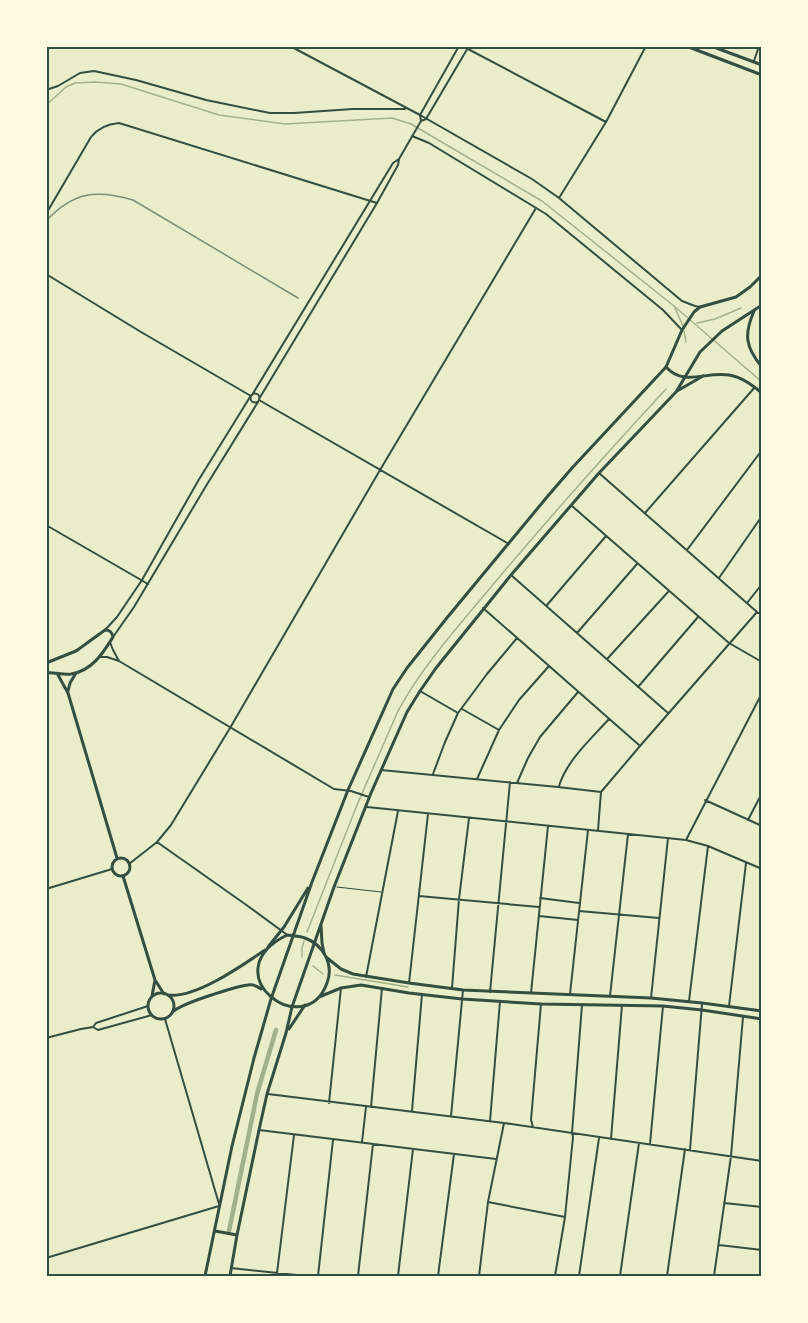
<svg xmlns="http://www.w3.org/2000/svg" width="808" height="1323" font-family="'Fira Sans',sans-serif">
	<style>
		.lines { fill: none; stroke-linecap: round; stroke-linejoin: round }
		.stream { stroke: #a3b18a; stroke-width: 1.5 }
		.canal { stroke: #a3b18a; stroke-width: 4.5 }
		.service { stroke: #344e41; stroke-width: 1 }
		.minor { stroke: #344e41; stroke-width: 2 }
		.tertiary { stroke: #344e41; stroke-width: 2 }
		.secondary { stroke: #344e41; stroke-width: 3 }
		.trunk { stroke: #344e41; stroke-width: 3 }
		.rail { stroke: #7c8e77; stroke-width: 1.5 }
		.neatline { fill: none; stroke: #344e41; stroke-width: 2 }
	</style>
	<rect width="100%" height="100%" fill="#e9edc9"/>
	<g class="lines">
		<path class="stream" d="M46,105L66,87L75,83L95,82L121,84L219,115L285,124L392,118L411,124L542,201L674,306L762,382
			M675,308L683,326
			M697,323L715,319L741,308
			M684,331L686,342
			M307,932L357,805L398,711C421,668 459,625 491,587C547,520 606,454 666,389
			M302,957V948L304,941
			M313,966L323,974
			M335,975L408,987"/>
		<path class="canal" d="M229,1231L257,1094L276,1030"/>
		<path class="service" d="M337,887L381,892"/>
		<path class="minor" d="M290,46L420,115L532,179L559,198L682,301L695,306L700,307
			M468,49L606,122
			M754,61L759,46
			M46,90L58,86L80,73L94,71L136,80L206,100L270,113H294L353,109H405
			M559,198L606,122L646,46
			M46,214L91,137C98,128 108,124 119,123L377,203
			M46,274L141,332L251,396
			M259,400L509,544
			M599,473L757,612L762,615
			M572,506L729,643L762,662
			M645,513L755,387
			M46,525L148,584
			M687,550L762,450
			M511,575L668,713
			M719,578L762,516
			M747,603L762,584
			M547,605L606,536
			M483,608L639,745
			M577,633L637,564
			M608,658L668,592
			M638,687L698,617
			M420,691L458,713
			M462,709L499,730
			M381,770L558,787L601,792
			M433,774L445,742L458,713L487,674L517,638
			M477,779L499,730L519,700L549,666
			M517,783L528,758L540,737L578,692
			M559,786C567,760 591,739 609,719
			M705,800L762,826
			M367,807L686,840L708,846L762,869
			M748,820L762,793
			M598,830L601,792L640,746L757,612
			M686,840L762,693
			M157,842L245,904L286,934
			M129,864L157,842L171,825L230,728L380,470L536,208
			M46,889L112,869
			M419,896L539,907
			M540,898L579,903
			M579,911L659,918
			M539,916L578,920
			M366,977L398,811
			M409,983L428,814
			M452,988L459,899L469,818
			M490,992L510,782
			M531,993L548,826
			M570,994L588,830
			M610,996L628,834
			M651,998L668,838
			M689,1001L708,846
			M729,1006L746,863
			M268,1094L504,1123L762,1161
			M329,1103L341,988
			M371,1107L382,988
			M412,1111L422,994
			M451,1116L463,990
			M490,1121L500,1001
			M533,1127L531,1120L541,1004
			M259,1130L496,1159
			M611,1139L622,1005
			M362,1142L366,1107
			M650,1144L663,1006
			M690,1150L702,1004
			M488,1202L565,1217
			M724,1203L762,1207
			M719,1245L762,1250
			M46,1258L219,1206
			M231,1268L306,1276
			M277,1273L294,1135
			M318,1276L333,1140
			M358,1276L373,1144
			M398,1276L413,1149
			M438,1276L454,1154
			M479,1276L488,1202L504,1123
			M555,1276L565,1217L573,1137L572,1133L582,1005
			M579,1276L599,1138
			M620,1276L639,1143
			M667,1276L685,1149
			M714,1276L731,1156L743,1017"/>
		<path class="tertiary" d="M421,121L420,115L459,46
			M412,136L429,143L546,214L663,310L681,329
			M250.5 398a4.5 4.5 0 1 1 9 0a4.5 4.5 0 1 1-9 0Z
			M252,395L393,163L399,159L421,121L426,119L469,46
			M259,399L377,203L398,165L399,159
			M105,630L117,617L142,580L198,481L250,397
			M113,637L134,607L206,486L258,402
			M110,642L113,650L119,661
			M101,657H107L119,661L334,789L351,791L369,797
			M165,1019L219,1204
			M93,1027L96,1023L148,1006
			M46,1038L81,1029L93,1027L98,1030L152,1015"/>
		<path class="secondary" d="M754,311C744,334 745,347 762,367
			M666,367C684,387 706,371 729,375C742,377 752,385 762,393
			M46,663L76,651L105,630C110,630 112,632 113,637C103,653 92,671 71,674C62,675 54,672 46,673
			M58,675L68,693L117,858
			M68,691L70,683L76,673
			M112 867a9 9 0 1 1 18 0a9 9 0 1 1-18 0Z
			M123,876L155,980L164,994
			M287,935C293,936 300,936 305,938C324,945 334,965 327,983C305,1044 211,973 287,935Z
			M326,957L341,969L353,974L409,983L463,990L651,998L702,1003L762,1011
			M148 1006a13 13 0 1 1 26 0a13 13 0 1 1-26 0Z
			M168,995C195,999 243,965 265,950
			M152,996L155,980
			M319,997L341,988L361,985L409,993L462,999L541,1004L663,1006L702,1010L762,1019
			M174,1011C183,1003 234,987 248,985C253,984 257,986 261,989"/>
		<path class="trunk" d="M686,46L762,75
			M711,46L762,65
			M677,391L703,376
			M321,925L322,943L324,953
			M268,947L284,927L308,888
			M289,1029L305,1005
			M215,1231L237,1235
			M205,1276L232,1146L254,1058L271,999L312,882L348,790L393,689L407,668L446,619L547,497L572,468L666,367L682,330L694,312L700,307L736,297L750,287L762,275
			M230,1276L237,1235L259,1130L267,1094L286,1033L292,1007L334,887L371,793L407,712L420,691L436,668L511,575L599,473L676,392L700,352L722,331L762,305"/>
		<path class="rail" d="M46,221C73,192 96,189 133,200L298,298"/>
	</g>
	<rect width="808" height="1323" fill="none" stroke="#fefae0" stroke-width="96"/>
	<rect x="48" y="48" width="712" height="1227" class="neatline"/>
</svg>
